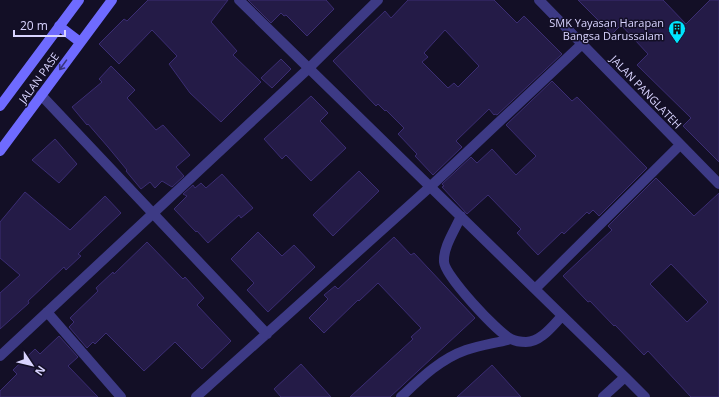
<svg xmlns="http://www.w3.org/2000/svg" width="719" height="397" font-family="'Open Sans',sans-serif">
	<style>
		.building { fill: #241b47; stroke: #3b2d73; fill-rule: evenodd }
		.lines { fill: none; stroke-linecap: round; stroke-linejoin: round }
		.street { stroke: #3d3a85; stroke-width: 10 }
		.secondary { stroke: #6f6bff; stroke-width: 10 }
		.oneway { stroke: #38347d }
		.labels { text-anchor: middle; stroke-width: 3; stroke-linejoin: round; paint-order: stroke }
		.poi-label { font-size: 11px; fill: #d9d4ff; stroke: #130f26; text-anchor: end }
		.street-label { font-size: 11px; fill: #d9d4ff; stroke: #130f26 }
	</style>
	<rect width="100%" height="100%" fill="#130f26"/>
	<path class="building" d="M148,0H228L211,22L237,51L233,55L261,82L221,122L190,93L169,64L177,56L152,30L119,64L99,44L124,19L127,21Z
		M248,0H326L334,9L307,36L286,15L284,16L281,13L271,23Z
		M408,0H494L517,23L524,16L562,54L497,115L495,114L494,115L489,109L456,141L462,147L433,175L415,156L417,154L398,134L404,128L386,110L385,111L378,104L376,106L333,61L385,11L391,18ZM445,30L479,66L458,87L454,83L448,88L422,62L428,57L424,53Z
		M578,0H663L686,24L710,0H719V162L683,126L691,118L637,65L648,54L621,25L612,34Z
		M281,59L291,69L272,88L261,78Z
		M111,66L135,90L127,98L156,130L163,125L190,155L176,167L184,176L172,187L162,181L155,188L150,182L141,189L126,171L127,170L108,147L88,124L87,125L72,107L102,82L99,79Z
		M552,81L572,101L577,97L647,168L599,216L593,210L589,214L587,212L564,234L562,232L538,255L517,233L521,229L488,195L467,214L442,187L444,186L442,184L471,157L477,163L492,149L516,175L536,156L506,125Z
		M311,96L328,113L320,121L346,148L311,181L286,155L282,159L264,139Z
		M55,139L77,164L59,183L32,160Z
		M359,171L379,191L333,236L313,215Z
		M222,174L253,208L241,218L239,215L208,243L197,231L196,232L174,209L187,196L183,194L193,185L195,188L201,183L206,188Z
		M656,178L694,216L719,193V397H691L648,351L644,355L615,325L614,326L590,301L588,302L563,276L612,230L608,226ZM671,264L708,302L687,322L650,284Z
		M25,192L70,230L105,196L121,213L78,254L81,256L66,270L64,267L28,301L29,303L0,329V293L20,275L0,258V222Z
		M258,232L282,256L294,245L315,267L268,312L247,290L254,283L231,259Z
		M394,237L411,255L414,253L475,318L390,397H350L413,339L411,337L421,328L378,283L359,301L358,300L324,333L309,318L328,299L324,295L335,286L338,289Z
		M147,242L183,279L185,277L204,298L197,305L231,341L202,369L175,342L144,371L106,333L95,344L93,342L87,348L69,327L74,322L70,318L98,291L96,288L113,272L114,274Z
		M59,336L78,357L68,366L98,397H0V391L17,374L13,370L35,349L40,354Z
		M301,364L331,397H281L274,389Z
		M492,365L521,397H457Z"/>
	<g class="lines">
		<path class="street" d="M239,0L625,377L603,397
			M539,0L719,184
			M41,95L267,334
			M461,216C455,230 443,247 444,262C445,276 497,332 511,339C515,341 522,342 526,342C541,342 553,325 562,316
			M535,289L680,145
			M47,312L121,397
			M0,356L309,68L378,0
			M625,377L645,397
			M196,397L431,186L582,44
			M401,397C420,379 440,359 466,350C481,345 496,343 511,339"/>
		<path class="secondary" d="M59,26L80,42
			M0,106L79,0
			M0,151L112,0"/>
	</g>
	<defs><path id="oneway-shaft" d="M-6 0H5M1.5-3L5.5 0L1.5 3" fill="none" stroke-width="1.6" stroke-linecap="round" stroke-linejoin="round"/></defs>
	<use class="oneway" href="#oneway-shaft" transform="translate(63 65) rotate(126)"/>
	<defs>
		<symbol id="building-pin" viewBox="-11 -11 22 30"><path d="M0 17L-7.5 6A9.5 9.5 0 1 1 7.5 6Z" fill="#00e5ff" stroke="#130f26"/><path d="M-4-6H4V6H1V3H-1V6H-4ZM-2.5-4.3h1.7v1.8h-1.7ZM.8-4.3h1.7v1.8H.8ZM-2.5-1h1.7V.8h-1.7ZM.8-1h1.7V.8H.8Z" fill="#111"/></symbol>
	</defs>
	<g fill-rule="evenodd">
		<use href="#building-pin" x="667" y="19" width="20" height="27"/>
	</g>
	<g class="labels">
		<g class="poi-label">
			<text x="664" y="27">SMK Yayasan Harapan<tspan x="664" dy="13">Bangsa Darussalam</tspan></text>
		</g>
		<g class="street-label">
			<text transform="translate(39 78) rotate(-54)" y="4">JALAN PASE</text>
			<text transform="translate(646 92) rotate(46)" y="4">JALAN PANGLATEH</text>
		</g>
	</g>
	<g transform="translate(32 365) rotate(125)" stroke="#130f26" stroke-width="3" paint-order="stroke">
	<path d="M0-3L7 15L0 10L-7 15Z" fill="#d9d4ff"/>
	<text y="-6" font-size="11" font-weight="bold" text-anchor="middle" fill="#d9d4ff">N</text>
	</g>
	<path d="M14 30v6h51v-6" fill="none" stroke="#d9d4ff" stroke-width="2"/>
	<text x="20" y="30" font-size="12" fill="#d9d4ff" stroke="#130f26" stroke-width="3" paint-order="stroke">20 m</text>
</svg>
